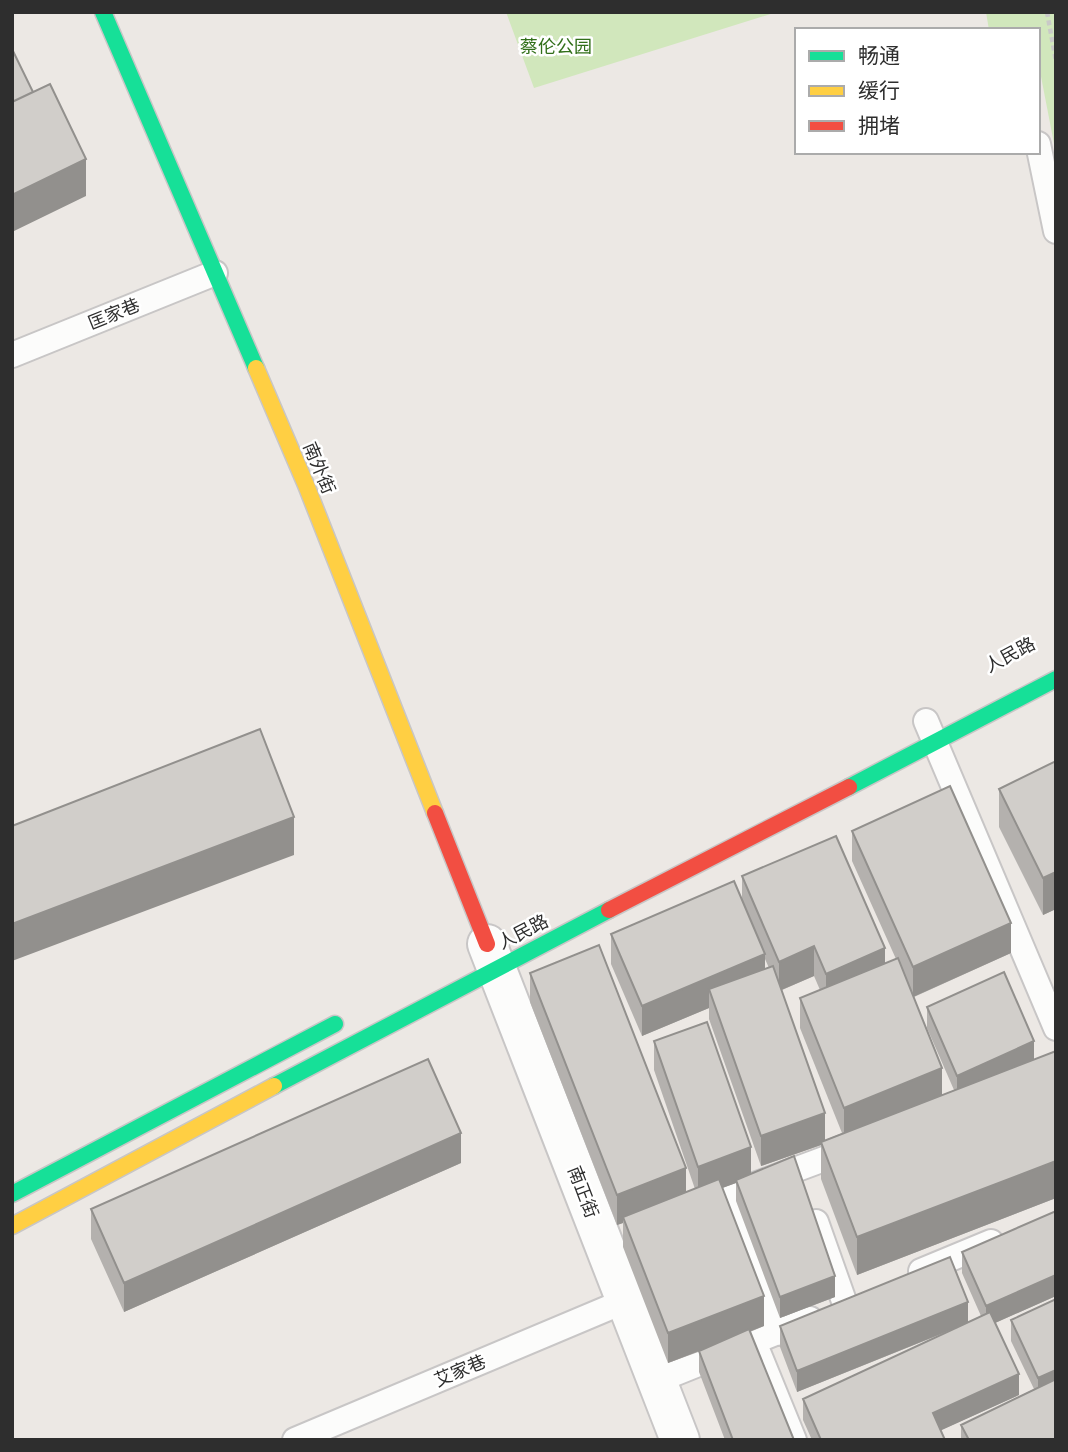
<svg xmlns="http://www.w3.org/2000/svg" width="1068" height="1452" font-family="'Public Sans','Noto Sans SC',sans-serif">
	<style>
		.green { fill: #d1e7bc }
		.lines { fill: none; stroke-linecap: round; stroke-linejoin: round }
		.lane-casing { stroke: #c8c6c6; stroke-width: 28 }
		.street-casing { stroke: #c8c6c6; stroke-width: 42 }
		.fast-casing { stroke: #c8c6c6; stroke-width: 19 }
		.slow-casing { stroke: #c8c6c6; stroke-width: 19 }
		.jam-casing { stroke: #c8c6c6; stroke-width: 19 }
		.path { stroke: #c9c9c8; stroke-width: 4.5; stroke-dasharray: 5 3.5; stroke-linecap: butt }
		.lane { stroke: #fcfcfb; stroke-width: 24 }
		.street { stroke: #fcfcfb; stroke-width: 38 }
		.fast { stroke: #16e098; stroke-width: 16 }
		.slow { stroke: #ffcf43; stroke-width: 16 }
		.jam { stroke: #f24e42; stroke-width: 16 }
		.wall { fill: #b4b1ae; fill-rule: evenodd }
		.shaded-wall { fill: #92908d }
		.building { fill: #d1ceca; stroke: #92908d; stroke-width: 2 }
		.labels { text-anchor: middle; stroke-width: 5; stroke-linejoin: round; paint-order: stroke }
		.park-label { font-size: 18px; fill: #316f19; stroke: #fff }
		.street-label { font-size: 18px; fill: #2e2e2e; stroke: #fff }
	</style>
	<rect width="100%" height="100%" fill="#ece8e4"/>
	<path class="green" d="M506,12H777L534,88Z
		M986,12H1056V154L1038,61V30H989Z"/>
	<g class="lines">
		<defs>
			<path id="lane" d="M1038,144L1056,231
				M12,355L215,273
				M926,721L1056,1028
				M726,1195L777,1333
				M695,1207L851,1149
				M816,1222L845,1304
				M921,1271L991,1242
				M754,1342L794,1440
				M656,1381L810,1319
				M295,1440L625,1301"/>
			<path id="street" d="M487,944L680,1440"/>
			<path id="fast" d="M103,12L256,368
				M849,787L1056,679
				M274,1086L609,910
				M12,1194L335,1024"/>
			<path id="slow" d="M256,368L306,485L435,813
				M12,1226L274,1086"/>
			<path id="jam" d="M435,813L487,944
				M609,910L849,787"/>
		</defs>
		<use href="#lane" class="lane-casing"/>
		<use href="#street" class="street-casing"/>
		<use href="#fast" class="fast-casing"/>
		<use href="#slow" class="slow-casing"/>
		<use href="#jam" class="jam-casing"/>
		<path class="path" d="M1047,12L1056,61"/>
		<use href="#lane" class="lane"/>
		<use href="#street" class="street"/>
		<use href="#fast" class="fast"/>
		<use href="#slow" class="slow"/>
		<use href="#jam" class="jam"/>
	</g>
	<path class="wall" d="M1056,761V909L1043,915L999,827V789Z
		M852,831L1011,953L914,997L942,1095L954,1090L927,1028V1007L1034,1060L1056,1051V1198L857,1275L821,1179V1145L761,1166L709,1019V1008L642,1036L611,964V934L742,900V876L885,963L896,959L852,861ZM765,959L769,968L765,969ZM814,976L820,990L800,998V1028L842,1133L825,1140L782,990Z
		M530,973L686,1192L695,1189L654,1070V1041L751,1174L835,1297L780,1318L736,1201V1183L722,1188L764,1326L750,1332L794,1440H725L699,1372V1351H701L668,1363L623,1247V1223L617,1225L530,1002Z
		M461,1163L124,1312L91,1239V1209Z
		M1056,1211V1296L995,1323L1019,1395L941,1430L945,1440H812L803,1420V1399L954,1329L797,1392L780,1347V1326L968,1322L981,1316L962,1273V1252Z
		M1056,1299V1440H961V1425L1034,1389L1011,1341V1320Z"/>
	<path class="shaded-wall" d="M86,159V196L12,232V195Z
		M294,817V855L12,961V924Z
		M1056,872V909L1043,915V878Z
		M1011,923V953L913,997V967Z
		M814,946V976L779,991V962Z
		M885,948V978L826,1004V974Z
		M765,954V984L709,989V1008L642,1036V1006Z
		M1034,1041V1062L957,1097V1076Z
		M942,1068V1098L844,1138V1108Z
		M825,1113V1143L821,1142V1145L761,1166V1136Z
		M461,1133V1163L124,1312V1283Z
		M751,1147V1177L736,1180V1183L698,1197V1167Z
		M1056,1161V1198L857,1275V1237Z
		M686,1168V1198L623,1217V1223L617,1225V1195Z
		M1056,1275V1296L986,1327V1306Z
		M835,1276V1297L780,1318V1297Z
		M764,1296V1326L668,1363V1333Z
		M968,1302V1323L797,1392V1371Z
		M1056,1370V1391L1038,1399V1378Z
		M1019,1374V1395L933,1434V1413Z"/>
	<path class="building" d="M12,49L33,92L12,102Z
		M50,84L86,159L12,195V102Z
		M260,729L294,817L12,924V826Z
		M1056,761V872L1043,878L999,789Z
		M950,786L1011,923L913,967L852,831Z
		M836,836L885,948L826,974L814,946L779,962L742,876Z
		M734,881L765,954L642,1006L611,934Z
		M599,945L686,1168L617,1195L530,973Z
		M898,958L942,1068L844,1108L800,998Z
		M773,966L825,1113L761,1136L709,989Z
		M1004,972L1034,1041L957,1076L927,1007Z
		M707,1022L751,1147L698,1167L654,1041Z
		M1056,1051V1161L857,1237L821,1142Z
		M428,1059L461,1133L124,1283L91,1209Z
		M794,1156L835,1276L780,1297L736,1180Z
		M719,1179L764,1296L668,1333L623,1217Z
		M1056,1211V1275L986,1306L962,1252Z
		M950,1257L968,1302L797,1371L780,1326Z
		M1056,1299V1370L1038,1378L1011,1320Z
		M990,1312L1019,1374L933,1413L945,1440H821L803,1399Z
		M749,1329L794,1440H733L699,1351Z
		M1056,1379V1440H969L961,1425Z"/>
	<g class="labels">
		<g class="park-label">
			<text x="556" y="53">蔡伦公园</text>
		</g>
		<g class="street-label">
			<text transform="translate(114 314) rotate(-22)" y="6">匡家巷</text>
			<text transform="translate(319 468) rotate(67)" y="6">南外街</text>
			<text transform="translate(1010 655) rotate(-28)" y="6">人民路</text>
			<text transform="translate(523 932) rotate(-27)" y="6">人民路</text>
			<text transform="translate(583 1192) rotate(69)" y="6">南正街</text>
			<text transform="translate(460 1371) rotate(-23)" y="6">艾家巷</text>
		</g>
	</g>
	<rect width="1068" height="1452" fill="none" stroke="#2e2e2e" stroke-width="28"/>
	<rect x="795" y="28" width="245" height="126" fill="#ffffff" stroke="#ababab" stroke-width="2"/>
	<rect x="809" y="51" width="35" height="10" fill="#16e098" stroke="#ababab" stroke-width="2"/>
	<text x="858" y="63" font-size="21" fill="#2e2e2e">畅通</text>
	<rect x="809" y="86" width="35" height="10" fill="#ffcf43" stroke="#ababab" stroke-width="2"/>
	<text x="858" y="98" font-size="21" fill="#2e2e2e">缓行</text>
	<rect x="809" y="121" width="35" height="10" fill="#f24e42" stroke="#ababab" stroke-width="2"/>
	<text x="858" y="133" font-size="21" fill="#2e2e2e">拥堵</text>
</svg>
